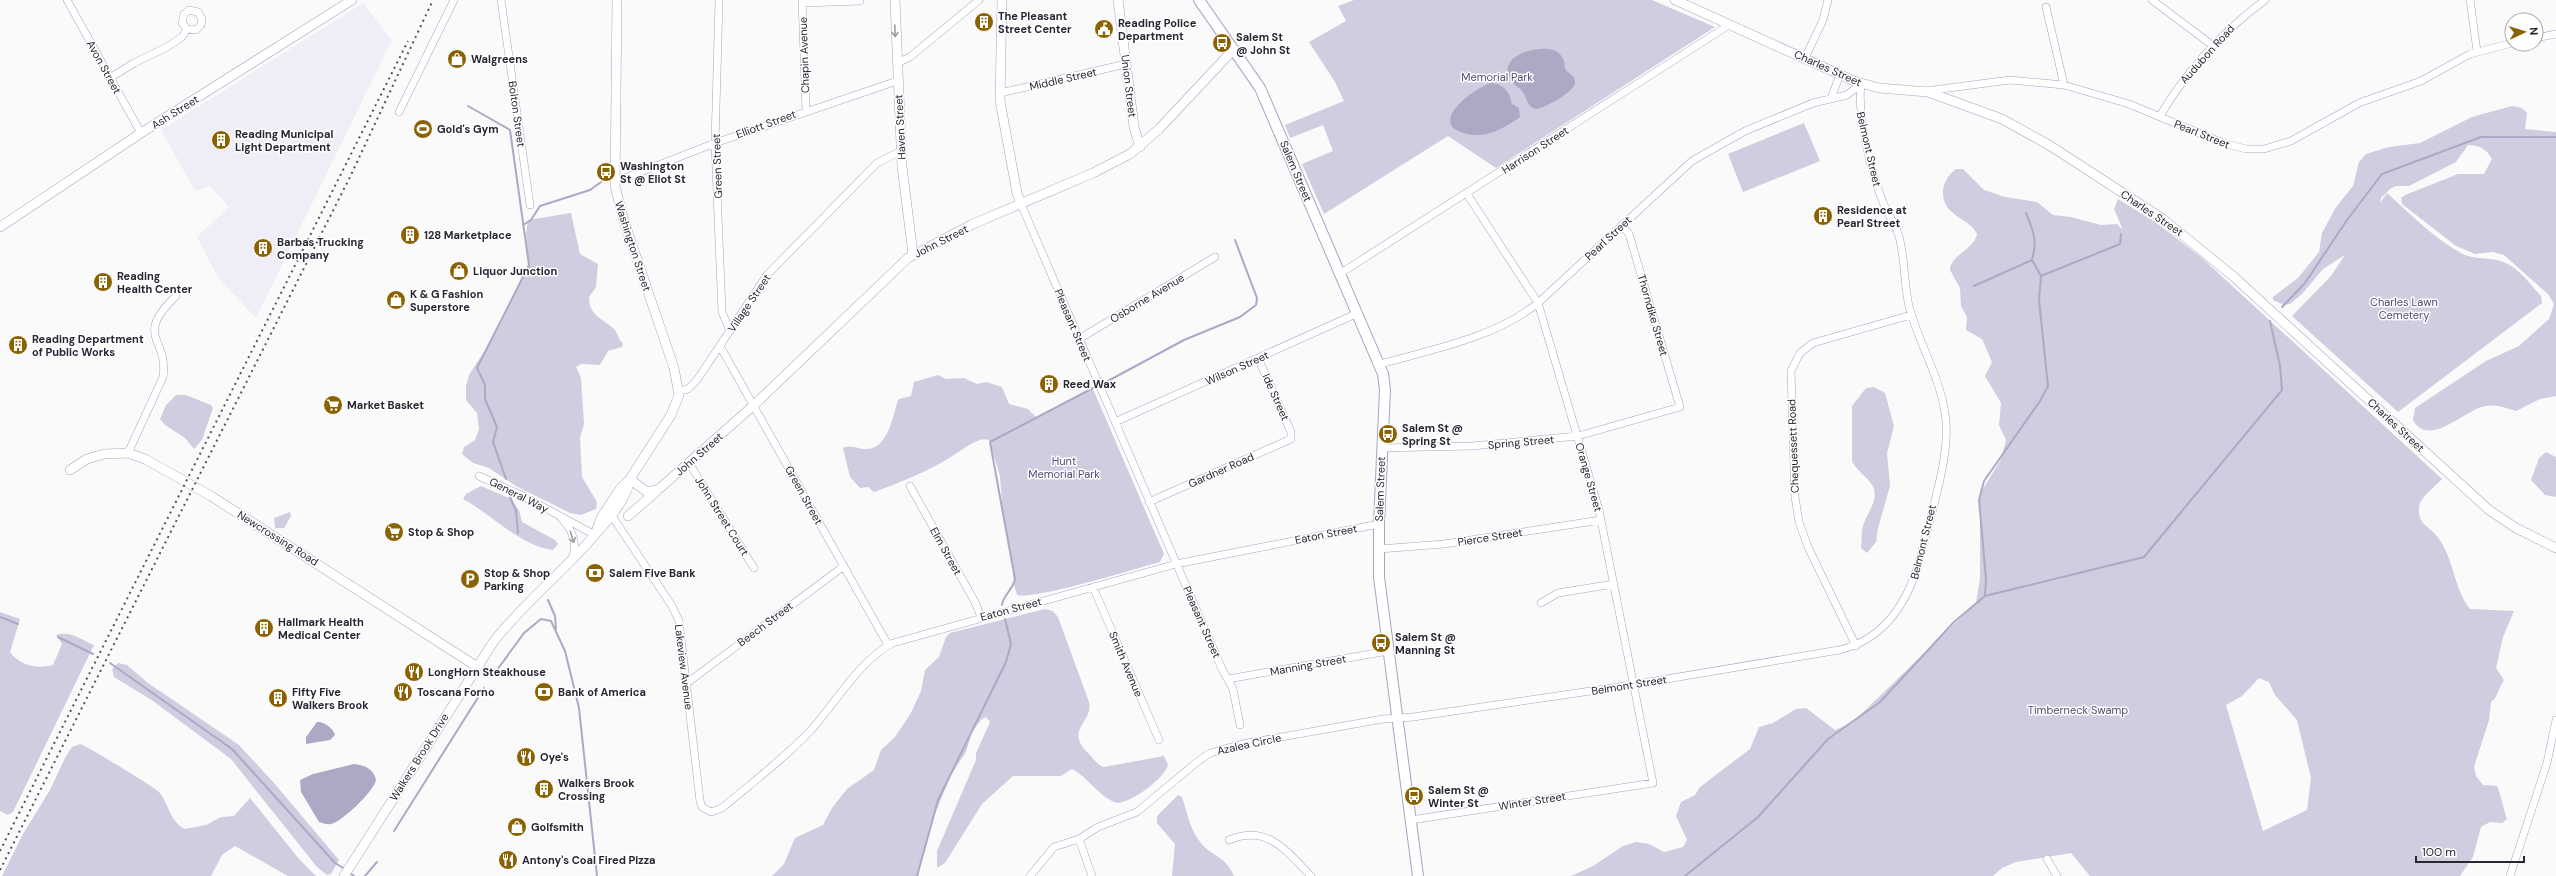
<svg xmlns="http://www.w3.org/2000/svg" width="2556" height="876" font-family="'DM Sans',sans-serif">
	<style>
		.built { fill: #efeef6 }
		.green { fill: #cfcddf; fill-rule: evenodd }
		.water { fill: #aca9c5 }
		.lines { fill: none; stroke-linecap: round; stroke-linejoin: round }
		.stream { stroke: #aca9c5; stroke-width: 2 }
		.minor-casing { stroke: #a7a3c3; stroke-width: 8 }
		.tertiary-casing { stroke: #a7a3c3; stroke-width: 10 }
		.secondary-casing { stroke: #a7a3c3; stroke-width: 12 }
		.minor { stroke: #fff; stroke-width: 7 }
		.tertiary { stroke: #fff; stroke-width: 9 }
		.secondary { stroke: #fff; stroke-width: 10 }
		.rail { stroke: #56555f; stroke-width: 2; stroke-dasharray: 2 4; stroke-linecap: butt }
		.oneway { stroke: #9e9da3 }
		.labels { text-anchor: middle; stroke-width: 3; stroke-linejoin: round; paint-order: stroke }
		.poi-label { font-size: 11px; font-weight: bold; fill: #282633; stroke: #fff; text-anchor: start }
		.street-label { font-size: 11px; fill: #282633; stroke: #fff }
		.park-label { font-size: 11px; fill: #524b77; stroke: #fff }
	</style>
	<rect width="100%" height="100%" fill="#fafafa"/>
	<path class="built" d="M363,3L392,40L256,318L219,279L197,237L229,207L210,186L195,191L161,130Z"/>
	<path class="green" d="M1354,0H1652L1715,27L1496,168L1448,136L1324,214L1302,164L1333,151L1323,125L1290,138L1285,125L1344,101L1335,82L1309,42L1346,21L1338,6Z
		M2512,106L2522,108L2527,113L2525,129L2556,132V396L2540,399L2516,411C2506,408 2496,404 2485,406C2466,409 2429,449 2413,420L2415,408L2486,361L2519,346L2549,319L2554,304L2548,294L2504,255L2493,252L2475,254L2456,246L2402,204L2401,198L2405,195L2458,174H2484L2492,159C2487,149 2478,145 2468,145L2456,162L2409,186H2396L2390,189L2381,198L2380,203L2387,193C2409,213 2435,239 2461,253C2474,260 2486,257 2500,261C2517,265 2530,284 2541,296L2542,303L2398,412L2292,316L2331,276L2345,255L2323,269L2302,294L2290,304L2284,305L2273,300V297L2298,278L2319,252L2322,233L2336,207L2353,186L2359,162L2366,154L2389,147L2420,143L2472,117Z
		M1804,123L1820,161L1743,192L1728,154Z
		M1956,169H1963L1984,190L2005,197L2037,202L2053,215L2071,217L2101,225L2117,224L2123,230L2114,209L2118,199L2158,224L2202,258L2442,479C2435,487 2420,497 2419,507C2417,525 2431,527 2439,539C2454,560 2454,589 2470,609L2514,611L2503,637L2496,668L2504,680C2499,687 2498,697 2491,702L2489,720L2474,767L2476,776L2483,785L2497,786C2499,789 2505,813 2507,819L2502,823L2490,822L2481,827L2473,857L2460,876H2090L2071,853L2016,862L2002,868L1993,876H1571L1593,866L1623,846L1636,842L1649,844L1664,852L1683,847L1687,840L1676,816L1681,802L1695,795L1700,787L1750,749L1759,727L1773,723L1796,709L1806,708L1835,730L1852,723L1976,603L1980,578V494L2001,459L2006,440L1999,425L2001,403L1985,376L1992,362L1982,339L1966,330L1967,317L1961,306L1960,288L1950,270C1950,255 1974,250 1977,234C1971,222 1961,221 1952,212C1937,199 1942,179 1956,169ZM2259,678L2269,682L2275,695L2297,720L2311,778L2307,810L2263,831L2226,705L2242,696Z
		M571,213L580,254L598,264L596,287L589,297C589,315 601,318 613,328C618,332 618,340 623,343L622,347L608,351L600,365L581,364L576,367L581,378L584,424L580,438L582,477L597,502L596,509L581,515L570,513L516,486L489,468L473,463L462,454L464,447L475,440L479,429L477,413L466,400V386L469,375L487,347L529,265L526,234L528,220Z
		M938,375L946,379L964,378L977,384L986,382L1002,387L1009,404L1028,409L1036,417L1093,389L1164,554L1160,562C1135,569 1034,600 1017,595L1014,585L1013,566L1003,517L1000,476L989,440C980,437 970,445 963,449C936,468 905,481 874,492L868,487L860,488L850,477L843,448C852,444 857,449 866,449C887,450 893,417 897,403L899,399L911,396L914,382Z
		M1874,387L1885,393L1894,426L1887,453L1890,486L1878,528L1876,542L1867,553L1861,548C1862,540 1861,530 1864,523C1868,512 1880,498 1872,485C1866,476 1857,471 1852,461V406L1866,388Z
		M176,395H186L211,405L213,408L202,440L194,449L185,438L165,425L160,419L166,405Z
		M2546,452L2556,457V497L2545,495L2531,480L2539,458Z
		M481,486L511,499L519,510L522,522L555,540L558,544L553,550C522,547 491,514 463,499L466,494Z
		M290,512L291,516L284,528H275L274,518Z
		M1045,609L1053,611L1058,617L1089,702C1094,723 1062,729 1090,755C1094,759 1098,766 1104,767L1164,756L1168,765C1163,780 1132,802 1117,803C1099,797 1089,778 1072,769L1061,776H1013L982,804L945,863L937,868V851L976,760V753L990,722L986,717L981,720L972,732L966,752L951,775L935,814L918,876H772L784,864L795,838L823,825L832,808L847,789L874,770L881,750L895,737L911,713L921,691L925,670L939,657L946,637L950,633Z
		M0,612L20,619L10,652C20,666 38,669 53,665L62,644L56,635C70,630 82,640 94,645L13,812L8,815L0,811Z
		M118,663L127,665L148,683L239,745L274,783L339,860L331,874L327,875L317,867L231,759L153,701L114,677L112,669Z
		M80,744C87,746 154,787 159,792C169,804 170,822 185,829L206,825L221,817L234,816L250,798L299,859L316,876H288L235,846L222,855L211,876H2L23,834L50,790L65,758L72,747Z
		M1178,795L1182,797C1187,812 1190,830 1201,843C1212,857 1226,856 1234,876H1172L1175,844L1157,823V816Z"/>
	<path class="water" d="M1539,49C1549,48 1560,49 1564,61C1565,64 1564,68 1566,70C1569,74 1575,75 1575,82C1576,91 1545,108 1536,109C1526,107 1528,98 1522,91C1520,88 1515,86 1513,83C1497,61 1521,51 1539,49Z
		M1490,83C1504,83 1510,93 1512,104L1519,108L1520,117C1499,132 1477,143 1453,128C1440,112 1477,88 1490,83Z
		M317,722C324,721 334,729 335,735L330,740L306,744V737Z
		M354,764C364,765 374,769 376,780C374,791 342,822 331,824C327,825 323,823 319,822L301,792L300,780L313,774Z"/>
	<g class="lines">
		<path class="stream" d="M468,106L510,130L529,265L477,368L485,385V399L497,427L493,442L506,479
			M2026,213C2033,230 2038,241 2032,259
			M523,225L531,220L540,206L590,190L601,182
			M1974,286L2032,260L2041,276
			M2282,307L2305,283L2347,220L2382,174L2481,137H2556
			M1106,382L1184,340L1240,317L1256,305L1257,298L1235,240
			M510,497L516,511L518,533
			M1985,595L1986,579L1979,500L1984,481L2040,401L2048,386L2039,300L2041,276L2120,244L2121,234
			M548,600L555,616L556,629
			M1002,605C1003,595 1013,590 1015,579L990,442L1093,388
			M0,617L18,624
			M58,637L93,654
			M110,663L232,749L335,863L345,869
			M497,670L524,633L541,619L551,621L565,651L579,708L597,876
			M394,831L484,688
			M350,873L354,876
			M365,876L377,862
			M917,876L938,800L1006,662L1011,644L1005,619
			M1685,876L1758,817L1828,739L1880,702L1954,622L1985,596L2144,557L2282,390L2280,366L2270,321"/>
		<defs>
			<path id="minor" d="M67,0L141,133
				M501,0L530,205
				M719,0L715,143L722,312L730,331
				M802,0L806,110
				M2152,0L2212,45
				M2470,0L2477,51
				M802,3L860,1
				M2046,7L2064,85
				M2536,38L2556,34
				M1805,58L1823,20L1828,0
				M897,63L910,57L979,0
				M110,78L134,63L167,47L182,37L187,29L182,23L184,14L189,10L198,12L202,19L201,25L196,30L187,29
				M1926,91L2010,80L2064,85L2129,104L2223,143L2246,149H2264L2291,141L2359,103L2421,81L2470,54L2512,43
				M1000,93L1126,64
				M1831,98L1840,75
				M399,112L454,0
				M2160,116C2187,70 2222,32 2265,0
				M615,182L715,143L897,81
				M1021,204L1222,669L1233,689L1240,725
				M1341,273L1729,25
				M1079,339L1215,257
				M720,346L888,645
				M1380,364C1434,349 1494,338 1538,303L1692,161L1745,131L1813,103L1847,95L1861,84
				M679,391L688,389L697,380L767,275L877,163L901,151
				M1115,422L1358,313
				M1382,448L1472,446L1578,436L1680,407L1629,234L1622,225
				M128,453L163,377C169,338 133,337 176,296
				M689,463L754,568
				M479,476L523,496L595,535
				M910,486L975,602L981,617
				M1149,502L1291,439V432L1258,358
				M612,516L672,606L679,621L700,801L702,807L711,812L722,808C753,782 785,758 812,729C835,703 862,658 893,643L1176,564L1379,524
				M561,518C572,529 578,543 572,559
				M1379,549L1444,544L1601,520
				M1093,587L1159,740
				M1541,603L1558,593L1614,584
				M1856,646L1808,547L1799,522L1795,497L1791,371L1800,353L1813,343L1911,315
				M1228,679L1388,651
				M687,683L844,566
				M1411,820L1653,783L1599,510L1538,303L1467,194
				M1079,839L1092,876
				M1229,840C1268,824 1286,851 1311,876
				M2047,859L2057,876
				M1030,876L1054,847L1079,839L1098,827L1137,812L1197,762L1210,753L1242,744L1383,719L1413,717L1625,686L1839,650C1888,639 1911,596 1922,551C1931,512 1952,452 1945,413C1940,378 1920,345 1910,310C1903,285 1906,258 1898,233C1894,222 1887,213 1883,202C1871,173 1857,115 1861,84
				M2510,876L2547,763L2556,720"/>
			<path id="tertiary" d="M895,0L902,167L913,254
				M1002,0L1000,101L1017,193L1021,204
				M1118,0L1134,127L1140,147
				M1675,0L1854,81L1879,88L1928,92L2002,119L2049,145L2163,219L2234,277L2489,510L2516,528L2556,548
				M0,227L141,133L352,0
				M70,470L87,459L104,454L128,453L145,459L211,496L476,666
				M630,479L647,492L659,489L754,405L908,258L973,224L1093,173L1130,154L1159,129L1234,49
				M628,516L657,491
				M595,535L601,518L620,489L630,479L671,415L679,395L674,368L624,221L615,186L617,0
				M344,876L494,641C524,603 562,573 593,537C608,520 624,503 630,481"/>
			<path id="secondary" d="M1199,0L1260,88L1383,374L1385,390L1379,524V577L1418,876"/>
		</defs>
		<use href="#minor" class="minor-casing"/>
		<use href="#tertiary" class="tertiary-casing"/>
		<use href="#secondary" class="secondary-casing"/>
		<use href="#minor" class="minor"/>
		<use href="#tertiary" class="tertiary"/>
		<use href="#secondary" class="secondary"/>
		<path class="rail" d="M0,851L408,41
			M0,870L350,177L433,0"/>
	</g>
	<defs><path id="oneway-shaft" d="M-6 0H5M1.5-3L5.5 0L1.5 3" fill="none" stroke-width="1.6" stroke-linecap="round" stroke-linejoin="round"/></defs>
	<g class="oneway">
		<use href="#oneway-shaft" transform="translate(895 31) rotate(88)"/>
		<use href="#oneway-shaft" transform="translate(572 537) rotate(73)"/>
	</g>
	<defs>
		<symbol id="building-disc" viewBox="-11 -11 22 22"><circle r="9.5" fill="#8a6201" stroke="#fff"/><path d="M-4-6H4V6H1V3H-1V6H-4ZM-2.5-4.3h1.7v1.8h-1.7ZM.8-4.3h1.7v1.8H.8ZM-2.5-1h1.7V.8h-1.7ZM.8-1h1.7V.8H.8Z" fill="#fff"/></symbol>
		<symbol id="civic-disc" viewBox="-11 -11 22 22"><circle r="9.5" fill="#8a6201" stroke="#fff"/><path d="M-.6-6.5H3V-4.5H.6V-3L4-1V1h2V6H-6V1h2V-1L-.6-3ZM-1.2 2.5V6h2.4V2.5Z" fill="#fff"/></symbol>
		<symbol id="bus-disc" viewBox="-11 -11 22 22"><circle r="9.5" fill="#8a6201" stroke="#fff"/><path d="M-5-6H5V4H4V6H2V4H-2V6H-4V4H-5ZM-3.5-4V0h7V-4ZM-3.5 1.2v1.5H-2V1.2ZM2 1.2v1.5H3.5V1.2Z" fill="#fff"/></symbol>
		<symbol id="shop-disc" viewBox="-11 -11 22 22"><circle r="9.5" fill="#8a6201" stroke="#fff"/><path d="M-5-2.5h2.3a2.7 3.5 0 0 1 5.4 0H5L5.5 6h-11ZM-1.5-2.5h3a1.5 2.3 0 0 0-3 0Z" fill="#fff"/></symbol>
		<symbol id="stadium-disc" viewBox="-11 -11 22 22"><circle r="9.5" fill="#8a6201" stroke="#fff"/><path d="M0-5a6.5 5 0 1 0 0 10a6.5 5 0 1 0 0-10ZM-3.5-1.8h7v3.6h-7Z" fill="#fff"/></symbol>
		<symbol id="supermarket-disc" viewBox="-11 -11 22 22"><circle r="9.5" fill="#8a6201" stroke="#fff"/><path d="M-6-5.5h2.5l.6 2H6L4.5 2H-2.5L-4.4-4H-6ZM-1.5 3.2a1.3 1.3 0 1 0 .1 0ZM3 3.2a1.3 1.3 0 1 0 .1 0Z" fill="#fff"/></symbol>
		<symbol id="bank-disc" viewBox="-11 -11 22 22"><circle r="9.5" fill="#8a6201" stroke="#fff"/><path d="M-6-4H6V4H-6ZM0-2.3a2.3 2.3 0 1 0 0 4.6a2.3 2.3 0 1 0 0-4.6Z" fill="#fff"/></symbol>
		<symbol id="parking-disc" viewBox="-11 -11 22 22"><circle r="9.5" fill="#8a6201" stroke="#fff"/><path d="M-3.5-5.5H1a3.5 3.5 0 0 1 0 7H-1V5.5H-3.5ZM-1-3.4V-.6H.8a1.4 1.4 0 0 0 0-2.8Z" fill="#fff"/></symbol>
		<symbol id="restaurant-disc" viewBox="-11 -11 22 22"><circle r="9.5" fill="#8a6201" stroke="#fff"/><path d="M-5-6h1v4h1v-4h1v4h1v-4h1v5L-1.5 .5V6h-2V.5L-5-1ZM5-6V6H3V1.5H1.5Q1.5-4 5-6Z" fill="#fff"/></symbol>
	</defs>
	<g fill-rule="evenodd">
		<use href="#building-disc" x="973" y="11" width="22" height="22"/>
		<use href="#civic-disc" x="1093" y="18" width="22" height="22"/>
		<use href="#bus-disc" x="1211" y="32" width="22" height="22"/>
		<use href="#shop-disc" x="446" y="48" width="22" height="22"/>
		<use href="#stadium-disc" x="412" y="118" width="22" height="22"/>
		<use href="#building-disc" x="210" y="129" width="22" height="22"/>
		<use href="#bus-disc" x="595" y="161" width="22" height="22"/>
		<use href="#building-disc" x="1812" y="205" width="22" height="22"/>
		<use href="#building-disc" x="399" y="224" width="22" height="22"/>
		<use href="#building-disc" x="252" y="237" width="22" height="22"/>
		<use href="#shop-disc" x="448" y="260" width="22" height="22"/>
		<use href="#building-disc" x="92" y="271" width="22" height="22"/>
		<use href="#shop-disc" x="385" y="289" width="22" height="22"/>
		<use href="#building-disc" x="7" y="334" width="22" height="22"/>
		<use href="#building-disc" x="1038" y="373" width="22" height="22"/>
		<use href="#supermarket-disc" x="322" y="394" width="22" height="22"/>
		<use href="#bus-disc" x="1377" y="423" width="22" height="22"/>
		<use href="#supermarket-disc" x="383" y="521" width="22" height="22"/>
		<use href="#bank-disc" x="584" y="562" width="22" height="22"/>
		<use href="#parking-disc" x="459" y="568" width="22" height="22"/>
		<use href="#building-disc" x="253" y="617" width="22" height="22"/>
		<use href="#bus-disc" x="1370" y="632" width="22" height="22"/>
		<use href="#restaurant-disc" x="403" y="661" width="22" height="22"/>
		<use href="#restaurant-disc" x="392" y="681" width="22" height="22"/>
		<use href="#bank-disc" x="533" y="681" width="22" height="22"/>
		<use href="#building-disc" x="267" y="687" width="22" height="22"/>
		<use href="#restaurant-disc" x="515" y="746" width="22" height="22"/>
		<use href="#building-disc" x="533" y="778" width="22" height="22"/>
		<use href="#bus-disc" x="1403" y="785" width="22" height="22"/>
		<use href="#shop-disc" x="506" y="816" width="22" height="22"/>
		<use href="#restaurant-disc" x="497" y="849" width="22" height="22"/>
	</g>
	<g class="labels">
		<g class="poi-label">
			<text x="998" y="20">The Pleasant<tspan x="998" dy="13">Street Center</tspan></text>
			<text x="1118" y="27">Reading Police<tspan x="1118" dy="13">Department</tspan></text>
			<text x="1236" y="41">Salem St<tspan x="1236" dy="13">@ John St</tspan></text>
			<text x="471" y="63">Walgreens</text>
			<text x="437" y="133">Gold's Gym</text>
			<text x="235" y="138">Reading Municipal<tspan x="235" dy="13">Light Department</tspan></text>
			<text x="620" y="170">Washington<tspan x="620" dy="13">St @ Eliot St</tspan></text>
			<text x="1837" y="214">Residence at<tspan x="1837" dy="13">Pearl Street</tspan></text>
			<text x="424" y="239">128 Marketplace</text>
			<text x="277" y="246">Barbas Trucking<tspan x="277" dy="13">Company</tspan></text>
			<text x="473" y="275">Liquor Junction</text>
			<text x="117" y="280">Reading<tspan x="117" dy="13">Health Center</tspan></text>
			<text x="410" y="298">K &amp; G Fashion<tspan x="410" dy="13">Superstore</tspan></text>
			<text x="32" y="343">Reading Department<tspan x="32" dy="13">of Public Works</tspan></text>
			<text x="1063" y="388">Reed Wax</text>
			<text x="347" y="409">Market Basket</text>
			<text x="1402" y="432">Salem St @<tspan x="1402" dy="13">Spring St</tspan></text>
			<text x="408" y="536">Stop &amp; Shop</text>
			<text x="484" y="577">Stop &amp; Shop<tspan x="484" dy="13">Parking</tspan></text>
			<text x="609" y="577">Salem Five Bank</text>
			<text x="278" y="626">Hallmark Health<tspan x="278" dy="13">Medical Center</tspan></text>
			<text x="1395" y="641">Salem St @<tspan x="1395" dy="13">Manning St</tspan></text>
			<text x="428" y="676">LongHorn Steakhouse</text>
			<text x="292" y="696">Fifty Five<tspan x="292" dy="13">Walkers Brook</tspan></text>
			<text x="417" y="696">Toscana Forno</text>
			<text x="558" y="696">Bank of America</text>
			<text x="540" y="761">Oye's</text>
			<text x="558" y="787">Walkers Brook<tspan x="558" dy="13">Crossing</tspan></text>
			<text x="1428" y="794">Salem St @<tspan x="1428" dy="13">Winter St</tspan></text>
			<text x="531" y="831">Golfsmith</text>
			<text x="522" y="864">Antony's Coal Fired Pizza</text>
		</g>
		<g class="street-label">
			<text transform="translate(2207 54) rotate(-48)" y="4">Audubon Road</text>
			<text transform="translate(804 55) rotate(-92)" y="4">Chapin Avenue</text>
			<text transform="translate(104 67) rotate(61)" y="4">Avon Street</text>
			<text transform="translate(1828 68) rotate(24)" y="4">Charles Street</text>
			<text transform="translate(1063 79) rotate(-13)" y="4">Middle Street</text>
			<text transform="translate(1129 86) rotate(83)" y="4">Union Street</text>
			<text transform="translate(175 112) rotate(-32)" y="4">Ash Street</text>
			<text transform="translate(517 114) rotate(82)" y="4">Bolton Street</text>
			<text transform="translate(766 124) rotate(-20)" y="4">Elliott Street</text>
			<text transform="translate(900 127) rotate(-93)" y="4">Haven Street</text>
			<text transform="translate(2202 134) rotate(22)" y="4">Pearl Street</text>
			<text transform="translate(1869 149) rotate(77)" y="4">Belmont Street</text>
			<text transform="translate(1535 150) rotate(-33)" y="4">Harrison Street</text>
			<text transform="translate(717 166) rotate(-92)" y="4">Green Street</text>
			<text transform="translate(1296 171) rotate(67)" y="4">Salem Street</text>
			<text transform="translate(2152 213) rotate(34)" y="4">Charles Street</text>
			<text transform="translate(1608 238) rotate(-43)" y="4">Pearl Street</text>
			<text transform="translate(941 241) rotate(-27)" y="4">John Street</text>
			<text transform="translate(633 246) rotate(72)" y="4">Washington Street</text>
			<text transform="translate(1147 298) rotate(-31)" y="4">Osborne Avenue</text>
			<text transform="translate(749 303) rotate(-56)" y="4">Village Street</text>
			<text transform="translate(1653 315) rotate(74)" y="4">Thorndike Street</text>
			<text transform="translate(1073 325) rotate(67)" y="4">Pleasant Street</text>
			<text transform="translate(1237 368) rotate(-24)" y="4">Wilson Street</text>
			<text transform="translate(1276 397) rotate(66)" y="4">Ide Street</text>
			<text transform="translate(2396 425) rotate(43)" y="4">Charles Street</text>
			<text transform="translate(1521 442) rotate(-5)" y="4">Spring Street</text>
			<text transform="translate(1793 446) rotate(-92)" y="4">Chequessett Road</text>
			<text transform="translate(699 454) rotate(-41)" y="4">John Street</text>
			<text transform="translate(1221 470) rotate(-24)" y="4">Gardner Road</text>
			<text transform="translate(1589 477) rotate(74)" y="4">Orange Street</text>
			<text transform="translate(1380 489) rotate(-88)" y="4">Salem Street</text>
			<text transform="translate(519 495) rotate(27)" y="4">General Way</text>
			<text transform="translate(804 495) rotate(61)" y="4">Green Street</text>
			<text transform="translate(722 516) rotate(58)" y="4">John Street Court</text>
			<text transform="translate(1326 534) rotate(-11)" y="4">Eaton Street</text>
			<text transform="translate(1490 537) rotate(-9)" y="4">Pierce Street</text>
			<text transform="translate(278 538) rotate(32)" y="4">Newcrossing Road</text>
			<text transform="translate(1923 542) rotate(-76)" y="4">Belmont Street</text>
			<text transform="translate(946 551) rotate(61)" y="4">Elm Street</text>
			<text transform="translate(1011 609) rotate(-15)" y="4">Eaton Street</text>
			<text transform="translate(1202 622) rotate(66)" y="4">Pleasant Street</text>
			<text transform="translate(765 624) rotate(-37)" y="4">Beech Street</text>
			<text transform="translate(1126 664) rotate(67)" y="4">Smith Avenue</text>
			<text transform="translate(1308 665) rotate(-10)" y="4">Manning Street</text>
			<text transform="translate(684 667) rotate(83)" y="4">Lakeview Avenue</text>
			<text transform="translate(1629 685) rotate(-9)" y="4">Belmont Street</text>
			<text transform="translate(1249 744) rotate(-12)" y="4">Azalea Circle</text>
			<text transform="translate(419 757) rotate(-58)" y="4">Walkers Brook Drive</text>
			<text transform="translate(1532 801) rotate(-9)" y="4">Winter Street</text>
		</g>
		<g class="park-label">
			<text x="1497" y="81">Memorial Park</text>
			<text x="2404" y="306">Charles Lawn<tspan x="2404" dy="13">Cemetery</tspan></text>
			<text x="1064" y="465">Hunt<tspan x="1064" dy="13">Memorial Park</tspan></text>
			<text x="2078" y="714">Timberneck Swamp</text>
		</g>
	</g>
	<g transform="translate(2524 32) rotate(86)"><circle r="19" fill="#ffffff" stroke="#a9a8ad"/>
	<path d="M0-3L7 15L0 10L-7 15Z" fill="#8a6201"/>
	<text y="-6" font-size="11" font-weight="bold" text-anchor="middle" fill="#282633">N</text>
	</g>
	<path d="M2416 856v6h108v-6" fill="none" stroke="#282633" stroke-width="2"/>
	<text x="2422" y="856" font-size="12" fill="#282633" stroke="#ffffff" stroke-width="3" paint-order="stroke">100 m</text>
</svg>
